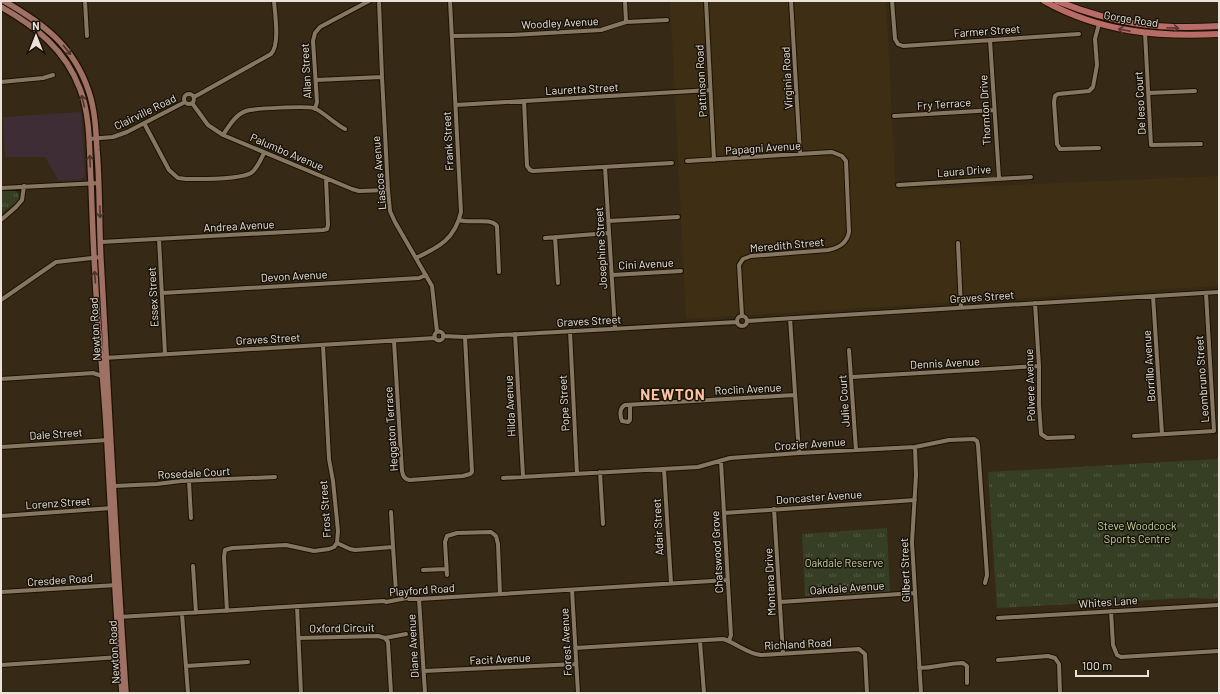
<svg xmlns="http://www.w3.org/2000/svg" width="1220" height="694" font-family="Barlow,sans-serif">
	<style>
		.commercial { fill: #3f2d36 }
		.built { fill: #3e2e14 }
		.park { fill: url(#park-tufts) }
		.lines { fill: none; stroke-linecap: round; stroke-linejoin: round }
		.street-casing { stroke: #1d1201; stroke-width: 6 }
		.secondary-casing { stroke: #1d1201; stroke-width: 8 }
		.primary-casing { stroke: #1d1201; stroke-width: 8 }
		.street { stroke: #857761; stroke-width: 4 }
		.secondary { stroke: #9f7165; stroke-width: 5.5 }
		.primary { stroke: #b96b68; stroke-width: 6 }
		.oneway { stroke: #593630 }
		.oneway2 { stroke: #48342a }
		.labels { text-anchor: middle; stroke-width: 3; stroke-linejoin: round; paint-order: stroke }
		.street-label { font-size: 11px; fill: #ebe3d7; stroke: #19130b }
		.park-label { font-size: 11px; fill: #c2d49d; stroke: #19130b }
		.district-label { font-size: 15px; font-weight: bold; letter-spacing: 1px; fill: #fcc3a1; stroke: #19130b }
	</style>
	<defs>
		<pattern id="park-tufts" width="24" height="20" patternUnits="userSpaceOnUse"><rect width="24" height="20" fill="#363e24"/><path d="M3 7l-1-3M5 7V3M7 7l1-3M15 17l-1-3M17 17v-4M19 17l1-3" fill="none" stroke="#535a43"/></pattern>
	</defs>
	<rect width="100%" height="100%" fill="#362916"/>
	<path class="commercial" d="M81,112L85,176L80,180L59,181L45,157H5L3,117Z"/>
	<path class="built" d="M670,1H886L896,190L1219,176V286L686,319Z"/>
	<path class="park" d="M1,191C9,191 18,188 19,198L17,202L1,213Z
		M1219,459V599L1189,598L997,608L988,472Z
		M887,528L890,592L805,596L802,534Z"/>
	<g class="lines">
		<defs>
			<path id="street" d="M85,1L87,36
				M379,1L382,77L388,190L390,211L395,222L432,286L437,332
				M625,1L626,22
				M706,1L714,160
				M791,1L800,154
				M892,1L895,39L898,44L903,46L1079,34
				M1145,33L1151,145L1201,144
				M452,36L512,35L601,30L626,22L667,20
				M990,40L999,178
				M316,80L382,77
				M1,82L43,78L53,75
				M1148,93L1195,91
				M184 99a5 5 0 1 1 10 0a5 5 0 1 1-10 0Z
				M194,97L271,54C280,45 275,14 274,1
				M524,101L527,166L530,170L533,171L672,163
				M192,103L208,125L223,135L352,189L359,191L388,190
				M456,105L710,90
				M315,109L317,102L313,41L315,33L320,27L369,1
				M894,116L994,110
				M144,123L169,170L178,178L186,179C200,179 239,180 251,173C257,169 261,159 264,153
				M223,135C229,126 235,115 246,111C255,108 306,106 314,108C322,111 335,124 345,129
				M89,139L113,137L127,132L185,102
				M1099,148L1060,149L1057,144L1054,102L1055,96L1058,94L1089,91L1093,87L1097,65L1095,39L1099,24
				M687,161L832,152L842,156L846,161L849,232C847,243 839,248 828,250L751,256L743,259L739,265L742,316
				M605,167L615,329
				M898,185L1031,177
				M1,188L99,183
				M1,220L16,207L22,200L24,186
				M459,220C471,224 490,217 497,226L499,272
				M608,221L678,217
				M555,237L558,283
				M545,238L609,233
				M159,239L165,354
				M101,242L323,230L327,229L328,225L326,178
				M958,243L961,308
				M416,258C439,247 455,239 461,212L450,1
				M612,275L681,271
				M162,293L419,278L426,275
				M1153,296L1162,434
				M1,300L56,262L101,257
				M1035,303L1039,366V405L1041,434L1047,438L1073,437
				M737 321a5 5 0 1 1 10 0a5 5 0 1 1-10 0Z
				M790,318L799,453
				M747,321L1219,292
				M570,331L577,474
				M434.5 336a4.5 4.5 0 1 1 9 0a4.5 4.5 0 1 1-9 0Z
				M515,334L523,476
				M443,336L465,337L737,322
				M394,341L402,471C403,476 404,479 410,480L463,476L470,474L472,472L465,337
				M849,350L856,450
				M104,358L435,338
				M852,377L1039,366
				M1,379L93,373L102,376
				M630,405V420L628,422L622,421C620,416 619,408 625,405L794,395
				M1134,436L1214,431L1206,293
				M1,447L108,440
				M915,447L916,475L912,542L921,693
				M721,461L731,635L729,641
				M664,469L671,583
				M600,472L603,524
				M503,478L698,467L730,458L799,453L915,447L949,440L974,439L977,441L978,445L987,575L985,583
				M189,481L191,518
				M114,486L157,484L181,481L275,477
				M774,509L783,654
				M724,513L915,500
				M1,516L112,508
				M337,543L350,549L355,550L393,547L391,512
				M393,547L396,592
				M193,566L196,613
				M423,570L446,569
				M447,575L445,542L447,536L457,533L491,532L496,536L498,544L500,594
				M572,590L578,693
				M1,592L117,585
				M419,599L425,693
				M780,602L915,593
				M297,606L301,693
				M227,611L224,557L225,550L232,548L286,545L314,551L329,549L334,547L337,543L338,531L333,481L329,459L323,345
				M1111,611L1113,645L1117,655L1121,657L1219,651
				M182,614L188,693
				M119,617L384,601L386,602L407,598L409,599H419L728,580
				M998,618L1219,605
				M299,638L378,636L385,638L388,642L391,693
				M385,638L406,634
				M700,641L704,693
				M575,648L723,639C736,643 748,654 761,655L859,649L865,654L867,693
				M998,660L1048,656L1055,658L1059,664L1060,693
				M1,665L120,657
				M186,666L248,662
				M919,668C934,668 948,663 963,663L967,666V683
				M424,671L576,664"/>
			<path id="secondary" d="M4,1C44,24 74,46 89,92C95,110 96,131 97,150C100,187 99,224 101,260C109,404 116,549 126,693
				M1,7C36,27 65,49 80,89C91,118 89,151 91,182C92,212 93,242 95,273C97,323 103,374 106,425C111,514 115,604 122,693"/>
			<path id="primary" d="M1044,1C1100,32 1156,37 1219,34
				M1057,1C1114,24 1158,30 1219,26"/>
		</defs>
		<use href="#street" class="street-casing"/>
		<use href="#secondary" class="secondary-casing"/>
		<use href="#primary" class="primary-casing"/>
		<use href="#street" class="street"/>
		<use href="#secondary" class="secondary"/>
		<use href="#primary" class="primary"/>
	</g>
	<defs><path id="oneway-shaft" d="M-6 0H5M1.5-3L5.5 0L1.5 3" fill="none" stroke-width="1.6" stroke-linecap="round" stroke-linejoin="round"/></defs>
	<g class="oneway">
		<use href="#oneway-shaft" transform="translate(1173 28) rotate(2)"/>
		<use href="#oneway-shaft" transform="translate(1124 30) rotate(-169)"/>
	</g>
	<g class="oneway2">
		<use href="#oneway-shaft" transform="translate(67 50) rotate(52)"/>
		<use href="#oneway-shaft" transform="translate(83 101) rotate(-104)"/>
		<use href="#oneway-shaft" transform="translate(90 161) rotate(-92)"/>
		<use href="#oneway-shaft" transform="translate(100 212) rotate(89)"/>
		<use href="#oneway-shaft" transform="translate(95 277) rotate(-94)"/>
	</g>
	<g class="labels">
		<g class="street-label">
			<text transform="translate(1131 19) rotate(9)" y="4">Gorge Road</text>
			<text transform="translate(560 23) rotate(-3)" y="4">Woodley Avenue</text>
			<text transform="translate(987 31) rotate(-4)" y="4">Farmer Street</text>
			<text transform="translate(306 71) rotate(-93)" y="4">Allan Street</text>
			<text transform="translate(787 78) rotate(-93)" y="4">Virginia Road</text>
			<text transform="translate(701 81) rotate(-93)" y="4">Pattinson Road</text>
			<text transform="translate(582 89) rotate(-3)" y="4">Lauretta Street</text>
			<text transform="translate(1140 103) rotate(-93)" y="4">De Ieso Court</text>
			<text transform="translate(944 104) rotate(-4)" y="4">Fry Terrace</text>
			<text transform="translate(985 110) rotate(-93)" y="4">Thornton Drive</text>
			<text transform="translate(145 112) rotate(-26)" y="4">Clairville Road</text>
			<text transform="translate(448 141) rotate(-93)" y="4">Frank Street</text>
			<text transform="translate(763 148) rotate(-4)" y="4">Papagni Avenue</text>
			<text transform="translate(287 152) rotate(23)" y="4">Palumbo Avenue</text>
			<text transform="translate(964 171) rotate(-4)" y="4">Laura Drive</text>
			<text transform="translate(379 173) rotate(-95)" y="4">Liascos Avenue</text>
			<text transform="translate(239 226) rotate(-3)" y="4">Andrea Avenue</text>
			<text transform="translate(787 245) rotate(-5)" y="4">Meredith Street</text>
			<text transform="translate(601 248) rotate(-93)" y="4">Josephine Street</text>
			<text transform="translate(646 264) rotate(-3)" y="4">Cini Avenue</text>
			<text transform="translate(294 276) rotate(-3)" y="4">Devon Avenue</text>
			<text transform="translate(153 297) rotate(-93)" y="4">Essex Street</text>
			<text transform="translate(982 297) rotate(-4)" y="4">Graves Street</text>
			<text transform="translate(589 321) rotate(-3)" y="4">Graves Street</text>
			<text transform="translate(95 329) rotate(-93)" y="4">Newton Road</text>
			<text transform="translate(268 339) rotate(-3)" y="4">Graves Street</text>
			<text transform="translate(945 363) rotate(-3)" y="4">Dennis Avenue</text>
			<text transform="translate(1149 366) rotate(-94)" y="4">Borrillo Avenue</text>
			<text transform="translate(1202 379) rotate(-94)" y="4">Leombruno Street</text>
			<text transform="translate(1030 385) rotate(-92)" y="4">Polvere Avenue</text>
			<text transform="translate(748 389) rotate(-3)" y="4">Roclin Avenue</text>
			<text transform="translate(844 401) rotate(-94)" y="4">Julie Court</text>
			<text transform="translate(564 403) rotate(-93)" y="4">Pope Street</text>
			<text transform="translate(510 406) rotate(-93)" y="4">Hilda Avenue</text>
			<text transform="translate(391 429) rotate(-94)" y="4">Heggaton Terrace</text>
			<text transform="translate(56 434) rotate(-4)" y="4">Dale Street</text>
			<text transform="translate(810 444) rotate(-4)" y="4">Crozier Avenue</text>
			<text transform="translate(194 473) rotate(-3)" y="4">Rosedale Court</text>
			<text transform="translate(819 497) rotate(-4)" y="4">Doncaster Avenue</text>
			<text transform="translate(58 503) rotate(-4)" y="4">Lorenz Street</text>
			<text transform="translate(325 509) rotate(-94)" y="4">Frost Street</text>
			<text transform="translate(658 527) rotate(-93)" y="4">Adair Street</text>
			<text transform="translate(717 552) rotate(-93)" y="4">Chatswood Grove</text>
			<text transform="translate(905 570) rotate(-92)" y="4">Gilbert Street</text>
			<text transform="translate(60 580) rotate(-4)" y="4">Cresdee Road</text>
			<text transform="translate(770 582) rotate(-93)" y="4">Montana Drive</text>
			<text transform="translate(847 588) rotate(-4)" y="4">Oakdale Avenue</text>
			<text transform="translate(422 590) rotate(-4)" y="4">Playford Road</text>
			<text transform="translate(1108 602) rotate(-4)" y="4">Whites Lane</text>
			<text transform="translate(342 628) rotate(-1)" y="4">Oxford Circuit</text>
			<text transform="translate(566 642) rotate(-93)" y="4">Forest Avenue</text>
			<text transform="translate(798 644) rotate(-3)" y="4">Richland Road</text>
			<text transform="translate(413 646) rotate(-93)" y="4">Diane Avenue</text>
			<text transform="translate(114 652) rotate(-93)" y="4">Newton Road</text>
			<text transform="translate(500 659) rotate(-3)" y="4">Facit Avenue</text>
		</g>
		<g class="park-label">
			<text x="1137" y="530">Steve Woodcock<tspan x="1137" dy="13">Sports Centre</tspan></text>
			<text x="844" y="567">Oakdale Reserve</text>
		</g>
		<g class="district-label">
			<text x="673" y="400">NEWTON</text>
		</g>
	</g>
	<rect width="1220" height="694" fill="none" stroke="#ebe3d7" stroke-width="4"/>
	<g transform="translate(36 36)" stroke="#19130b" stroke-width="3" paint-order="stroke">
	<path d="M0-3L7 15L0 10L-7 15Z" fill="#ebe3d7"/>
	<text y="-6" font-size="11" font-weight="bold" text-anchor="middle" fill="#ebe3d7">N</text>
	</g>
	<path d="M1076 670v6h72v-6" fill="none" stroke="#ebe3d7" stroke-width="2"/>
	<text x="1082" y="670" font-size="12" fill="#ebe3d7" stroke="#19130b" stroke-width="3" paint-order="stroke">100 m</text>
</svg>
